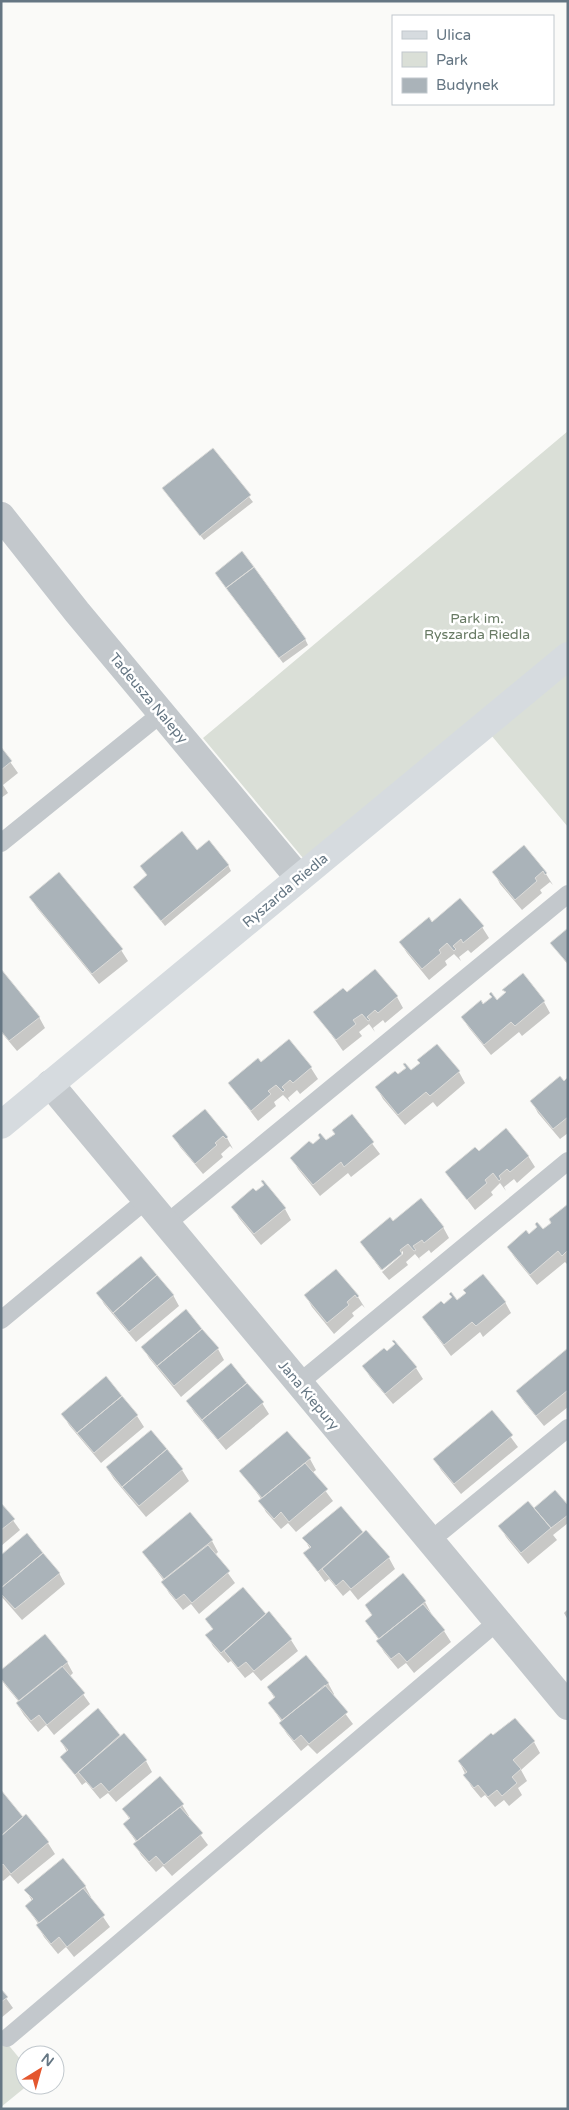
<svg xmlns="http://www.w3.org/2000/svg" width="569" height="2110" font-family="'Varela Round',sans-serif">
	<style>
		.green { fill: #dadfd7 }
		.shadow { fill: #0003 }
		.building { fill: #aab3b9; stroke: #dcdcda }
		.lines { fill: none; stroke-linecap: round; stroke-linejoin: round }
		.lane { stroke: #c3c8cc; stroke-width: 18 }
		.street { stroke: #c3c8cc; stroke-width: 28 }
		.secondary { stroke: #d6dbdf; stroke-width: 28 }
		.labels { text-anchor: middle; stroke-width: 5; stroke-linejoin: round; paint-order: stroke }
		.park-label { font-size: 14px; fill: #687a64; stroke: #fff }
		.street-label { font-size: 14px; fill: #657683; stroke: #fff }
	</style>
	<rect width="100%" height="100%" fill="#fafaf8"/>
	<path class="green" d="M568,431V827L476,717L303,858L203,738Z
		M1,2036L25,2065V2085H28L1,2107Z"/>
	<path class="shadow" d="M212,450L253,502L204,540L163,489Z
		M220,578L305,639L308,645L283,663Z
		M1,749L18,773L3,785L8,793L1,798Z
		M524,847L546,874L553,885L550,882L540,890L542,893L522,910L500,884L494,872Z
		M197,852L228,865L231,871L165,926L138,892Z
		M30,897L121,950L128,961L99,984L37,908Z
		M432,923L482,927L489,938L471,953L468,950L459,957L461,961L454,954L445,961L447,965L429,980L407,953L400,942Z
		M568,930V965L552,943Z
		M375,970L397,997L403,1008L385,1023L383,1020L373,1028L375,1032L369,1024L359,1032L362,1036L343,1051L315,1012L347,994Z
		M1,971L39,1017L45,1028L17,1051L1,1032Z
		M504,990L544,1002L550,1013L522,1036L519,1032L491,1055L469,1028L462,1017L483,1005L497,1001L506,994Z
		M289,1041L311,1068L318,1079L300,1094L297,1090L288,1098L290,1102L283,1095L274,1102L276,1106L258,1121L229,1083L261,1064Z
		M437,1046L459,1072L465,1083L437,1107L433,1102L405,1125L383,1099L377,1088L398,1076L411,1072L420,1064L418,1061Z
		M568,1079V1133L560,1139L538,1113L532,1102Z
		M205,1111L227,1138L233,1149L230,1146L221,1154L223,1157L203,1174L180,1147L174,1136Z
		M351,1116L380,1154L351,1177L348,1173L320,1196L298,1169L292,1158L322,1139L326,1142L336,1134Z
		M479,1153L528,1156L535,1167L517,1183L514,1179L504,1187L506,1191L500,1183L491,1192L493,1195L475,1210L446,1172Z
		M265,1185L285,1209L291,1220L261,1245L239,1218L233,1207Z
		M568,1205V1265L565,1262L537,1285L515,1258L508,1247L529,1235L543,1231Z
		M393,1223L443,1227L449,1238L431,1253L429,1250L419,1258L421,1261L415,1254L406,1262L408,1265L389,1280L382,1272L403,1254V1251L381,1270L361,1242Z
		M336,1270L358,1297L365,1308L362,1305L352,1313L354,1316L334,1334L312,1307L306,1296Z
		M98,1293L173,1295L179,1306L136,1342L104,1304Z
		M457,1302H505L511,1313L483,1337L480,1332L451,1356L423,1318L444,1306Z
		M186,1311L218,1349L224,1360L181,1397L149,1358L143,1347Z
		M394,1341L416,1368L423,1379L393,1404L370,1377L364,1366L387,1353L396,1345Z
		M568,1350V1407L544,1426L524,1402L517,1391Z
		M105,1378L137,1416L144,1427L101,1463L69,1425L63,1414Z
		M187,1401L262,1403L269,1414L226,1450L194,1412Z
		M492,1412L518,1447L461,1494L441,1470L435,1459Z
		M150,1432L182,1470L189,1481L146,1517L114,1479L107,1468Z
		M310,1459L316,1470L312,1473L333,1501L296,1532L288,1523L281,1529L266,1512L260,1501L262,1500L241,1471Z
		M555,1492L568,1507V1523L553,1535L557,1540L528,1564L506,1537L500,1526L534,1509Z
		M1,1504L20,1530L1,1546Z
		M340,1507L363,1534L389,1558L395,1569L358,1600L350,1590L343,1596L329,1579L325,1582L305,1554L310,1549L304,1538Z
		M212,1541L218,1552L215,1555L235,1583L199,1614L191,1604L183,1610L169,1593L163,1582L164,1581L143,1552Z
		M1,1556L59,1573L65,1584L22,1620L1,1596Z
		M403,1575L425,1602L431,1613L430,1614L444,1631L451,1642L414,1673L406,1663L398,1669L384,1652L378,1641L379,1640L367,1622L373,1617L366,1606Z
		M568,1609V1620L564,1613Z
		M269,1613L291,1640L298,1651L261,1681L253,1672L245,1678L231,1661L228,1663L213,1646L207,1635L213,1630L207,1620L266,1616Z
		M67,1662L73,1673L70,1676L90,1704L54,1735L46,1725L38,1732L24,1715L17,1704L19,1702L5,1685L1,1679V1672Z
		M328,1683L334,1694L332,1696L353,1724L317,1754L308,1745L301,1751L287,1734L280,1723L282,1722L269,1703L275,1699L268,1687Z
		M98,1710L120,1737L146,1761L152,1772L116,1802L108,1793L100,1799L86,1782L82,1785L62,1757L67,1752L61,1741Z
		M534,1742L540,1753L521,1770L527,1781L518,1788L522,1795L509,1806L504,1800L495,1807L485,1795L481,1798L471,1786L459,1761Z
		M1,1792L23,1818L26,1816L48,1843L55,1854L18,1884L10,1875L3,1881L1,1879Z
		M182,1805L189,1816L187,1817L208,1845L172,1876L163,1866L156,1872L141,1855L135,1844L137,1843L124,1824L130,1820L123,1809Z
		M85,1886L91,1897L90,1898L110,1927L74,1957L66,1947L58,1954L44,1937L38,1926L39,1925L26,1906L32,1901L26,1890Z
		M1,1991L13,2008L1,2018Z"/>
	<path class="building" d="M213,448L251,495L200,536L162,488Z
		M242,551L254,567L226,588L215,573Z
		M254,567L306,639L279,658L226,588Z
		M1,747L12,761L1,770Z
		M182,831L197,850L209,840L229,865L161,921L133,887L147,875L140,866Z
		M524,845L547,873L545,875L543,871L535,878L537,881L515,900L492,872Z
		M59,872L123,949L92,974L29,897Z
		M460,898L484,926L463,943L461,939L453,946L456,949L454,951L447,943L439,950L441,953L422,969L399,942L429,917L432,922Z
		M568,928V964L550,943Z
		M1,969L40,1017L9,1041L1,1031Z
		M375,969L398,996L378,1013L375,1010L367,1017L370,1020L368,1021L362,1014L353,1020L356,1024L336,1040L313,1012L343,988L347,992Z
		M523,973L545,1001L515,1026L511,1022L484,1045L461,1017L481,1000L483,1004L492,997L489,994L491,992L497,1000L506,992L502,990Z
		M289,1039L312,1067L293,1083L290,1080L282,1087L285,1090L283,1092L276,1085L268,1091L271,1094L251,1111L228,1083L258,1058L261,1062Z
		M437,1044L460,1071L430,1096L426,1092L398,1115L375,1087L395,1071L398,1074L406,1068L403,1064L405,1063L411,1070L420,1063L417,1060Z
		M560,1076L564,1081L568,1077V1117L553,1129L530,1101Z
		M205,1109L228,1137L226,1139L223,1136L215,1143L217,1145L195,1164L172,1136Z
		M352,1114L374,1142L344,1167L341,1162L313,1185L290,1158L309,1141L313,1144L320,1138L318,1135L320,1133L326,1140L335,1134L332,1130Z
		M506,1128L529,1156L510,1172L507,1169L499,1176L501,1179L499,1181L493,1173L485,1180L487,1183L467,1200L445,1172L475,1147L479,1151Z
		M263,1180L286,1208L254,1234L231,1207L253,1188L256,1191L264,1185L261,1181Z
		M421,1198L444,1227L424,1243L422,1240L413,1246L416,1250L414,1251L408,1244L400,1250L402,1254L382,1270L360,1242L390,1217L393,1221Z
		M568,1204V1250L562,1256L558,1251L530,1275L507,1247L526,1230L529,1234L537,1227L535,1224L537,1222L543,1229L551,1223L549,1219Z
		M141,1256L157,1275L113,1313L96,1293Z
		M336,1269L359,1296L357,1298L355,1295L347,1302L349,1305L327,1323L304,1295Z
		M483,1274L506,1302L476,1326L472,1322L444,1345L422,1317L441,1301L444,1304L452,1297L449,1294L451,1292L457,1300L466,1293L463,1290Z
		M157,1275L174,1295L129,1332L113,1313Z
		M186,1309L202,1329L157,1366L141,1347Z
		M202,1329L219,1348L174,1386L157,1366Z
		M394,1340L417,1367L385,1394L362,1366L384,1348L387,1351L395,1344L392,1341Z
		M568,1348V1390L536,1416L516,1391Z
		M231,1363L247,1383L202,1420L186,1401Z
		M106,1376L122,1396L77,1433L61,1414Z
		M247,1383L264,1402L218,1440L202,1420Z
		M122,1396L138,1415L94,1453L77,1433Z
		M492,1410L513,1435L454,1484L433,1459Z
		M151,1430L167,1449L122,1487L106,1467Z
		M287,1431L311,1458L262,1498L239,1471Z
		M167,1449L183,1469L139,1506L122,1487Z
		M305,1463L328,1489L289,1522L281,1512L274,1519L258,1501Z
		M555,1490L568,1505V1515L551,1528L534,1508Z
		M528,1501L551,1528L521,1553L498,1526Z
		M1,1503L15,1519L1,1530Z
		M341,1506L363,1532L318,1572L303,1553L311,1547L302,1538Z
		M190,1512L213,1540L164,1579L142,1552Z
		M366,1530L390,1557L351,1589L343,1580L336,1586L322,1569Z
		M27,1533L43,1553L1,1588V1555Z
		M208,1545L230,1571L192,1603L184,1594L176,1600L161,1582Z
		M43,1553L60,1573L15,1609L1,1594V1588Z
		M403,1573L426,1601L379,1639L365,1621L372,1615L365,1605Z
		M243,1587L266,1614L221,1653L205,1635L213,1629L205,1619Z
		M423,1604L445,1630L407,1662L399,1653L391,1659L376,1641Z
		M269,1611L292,1639L254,1671L246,1662L238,1668L224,1651Z
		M45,1634L68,1662L19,1701L1,1679V1670Z
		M306,1655L329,1683L282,1720L268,1703L275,1697L267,1687Z
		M62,1666L85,1693L47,1725L39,1715L31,1721L16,1703Z
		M325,1685L348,1712L309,1744L301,1735L294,1741L279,1723Z
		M98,1708L120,1735L75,1775L60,1757L68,1750L60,1741Z
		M515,1718L535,1741L513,1760L521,1769L512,1777L517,1783L502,1796L497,1790L488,1797L478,1785L474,1788L463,1775L467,1772L458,1761L491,1733L493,1735Z
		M124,1733L147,1760L109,1792L101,1783L93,1789L78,1772Z
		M160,1776L184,1804L137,1841L123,1824L130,1818L122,1809Z
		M1,1790L23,1817L1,1836Z
		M180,1807L203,1833L164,1865L156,1856L149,1862L133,1844Z
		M26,1814L49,1842L11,1874L3,1864L1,1866V1836Z
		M63,1858L86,1886L39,1923L25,1906L33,1899L24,1890Z
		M83,1888L105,1915L67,1947L59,1937L51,1944L36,1925Z
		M1,1989L8,1997L1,2002Z"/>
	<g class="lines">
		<path class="lane" d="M1,843L162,713
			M166,1224L568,894
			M1,1320L146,1200
			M299,1383L568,1161
			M442,1531L568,1428
			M7,2038L497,1622"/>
		<path class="street" d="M1,516L77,612L299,878
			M50,1084L568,1706"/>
		<path class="secondary" d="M1,1125L568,656"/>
	</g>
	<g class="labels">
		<g class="park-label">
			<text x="477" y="623">Park im.<tspan x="477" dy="16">Ryszarda Riedla</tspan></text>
		</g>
		<g class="street-label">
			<text transform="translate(149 698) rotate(50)" y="5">Tadeusza Nalepy</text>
			<text transform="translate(285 890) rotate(-40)" y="5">Ryszarda Riedla</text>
			<text transform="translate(309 1395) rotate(50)" y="5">Jana Kiepury</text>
		</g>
	</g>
	<rect width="569" height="2110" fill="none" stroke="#657683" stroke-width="5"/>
	<rect x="392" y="15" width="162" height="90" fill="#ffffff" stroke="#c1c8cd"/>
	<rect x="402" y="31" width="25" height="8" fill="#d6dbdf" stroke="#c1c8cd"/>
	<text x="436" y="40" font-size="15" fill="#657683">Ulica</text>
	<rect x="402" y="52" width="25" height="15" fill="#dadfd7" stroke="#c1c8cd"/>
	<text x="436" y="65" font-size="15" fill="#657683">Park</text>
	<rect x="402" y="78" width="25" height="15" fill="#aab3b9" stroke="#c1c8cd"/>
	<text x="436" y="90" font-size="15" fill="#657683">Budynek</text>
	<g transform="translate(40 2070) rotate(37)"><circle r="24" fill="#ffffff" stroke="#c1c8cd"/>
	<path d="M0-4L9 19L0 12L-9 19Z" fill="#e4572e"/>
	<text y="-8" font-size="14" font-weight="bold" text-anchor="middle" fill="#657683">N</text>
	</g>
</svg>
